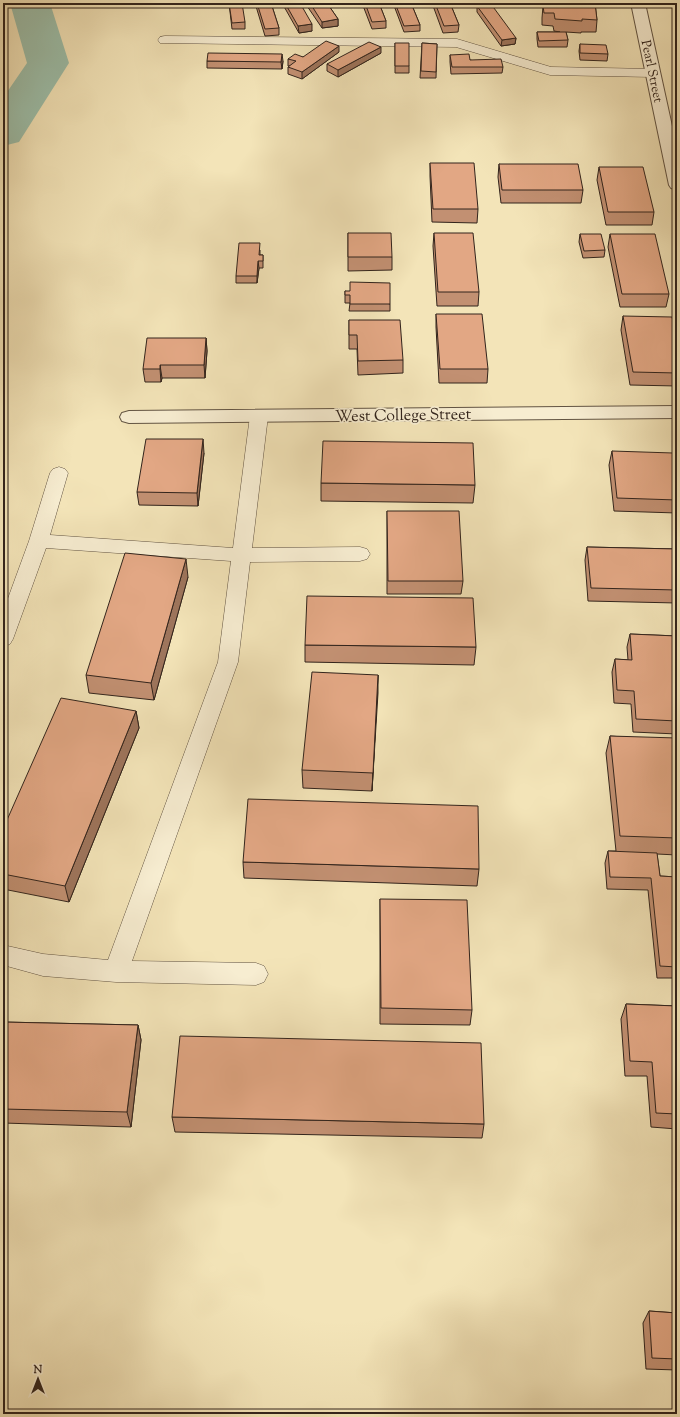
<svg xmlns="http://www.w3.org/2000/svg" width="680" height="1417" font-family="'Sorts Mill Goudy',serif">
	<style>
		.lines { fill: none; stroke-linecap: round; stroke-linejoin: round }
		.river { fill: #9dbfaa; fill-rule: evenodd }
		.lane-casing { stroke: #625443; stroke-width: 1 }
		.street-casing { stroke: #625443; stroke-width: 2 }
		.lane { fill: #f7edd1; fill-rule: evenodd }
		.street { fill: #f7edd1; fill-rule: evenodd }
		.wall { fill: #c29072; stroke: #32241c }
		.shaded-wall { fill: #9e755c; stroke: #32241c }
		.building { fill: #e2a784; stroke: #32241c }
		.labels { text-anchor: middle; stroke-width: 3.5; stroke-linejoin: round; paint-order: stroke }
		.far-street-label { font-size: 13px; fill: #32241c; stroke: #f7edd1 }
		.street-label { font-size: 16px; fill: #32241c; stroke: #f7edd1 }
	</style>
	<rect width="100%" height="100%" fill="#f3e4b8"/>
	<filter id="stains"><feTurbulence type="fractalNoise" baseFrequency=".005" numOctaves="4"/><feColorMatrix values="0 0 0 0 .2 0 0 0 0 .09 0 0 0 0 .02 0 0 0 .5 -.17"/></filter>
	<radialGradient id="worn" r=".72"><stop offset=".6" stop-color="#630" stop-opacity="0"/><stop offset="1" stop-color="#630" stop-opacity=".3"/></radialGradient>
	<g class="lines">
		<path class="river" d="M10,3H50L69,63L19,142L3,146V98L27,63Z"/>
		<defs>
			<path id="lane" d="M165,36L457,39L551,67L653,69L658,70L660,73L658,76L653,77L550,75L456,47L160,43L158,40L160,37Z
				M259,410L265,412L268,416L252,548L360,547L367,549L370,554L367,559L360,561L250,562L238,662L132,961L256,963L264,966L268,974L264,982L256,985L116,982L43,976L3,965V945L43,954L108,960L218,662L231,561L46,548L13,639L10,644L3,647V612L29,541L50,473L53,469L59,467L65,469L68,473L50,535L233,548L250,416L253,412Z"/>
			<path id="street" d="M631,3H645L677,149V190L671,188L669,185Z
				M677,406V418L129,423L122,421L120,417L122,413L129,411Z"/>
		</defs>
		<use href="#lane" class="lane-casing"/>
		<use href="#street" class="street-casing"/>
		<use href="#lane" class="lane"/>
		<use href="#street" class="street"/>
	</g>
	<path class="wall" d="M229,3L245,22V29H232Z
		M255,3H271L279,28V35L265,36Z
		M282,3H300L312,31L299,33Z
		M305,3H327L338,19V26L322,28Z
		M362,3H379L386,21V28L372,29Z
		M393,3H411L420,25V31L404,32Z
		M432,3H450L459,25L458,32L443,33Z
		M553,3H595L597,20L596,32H581V33L566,32L568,40L567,47H538L537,39V32H560L554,31L553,26L542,25V18L543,6H553Z
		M477,6L516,38L515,44L501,46L477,12Z
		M395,43L409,66V73H395Z
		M422,43L437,44L436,78H420Z
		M580,44L608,54L607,61L580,60L579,51Z
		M339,52L302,79L288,74V67L290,66H288V59Z
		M381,53L338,77L327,71V64Z
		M450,55L470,60L503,67L502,73L451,74L450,62Z
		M207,61H283L282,69L207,68Z
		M430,163L478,209L477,223L432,222L430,176Z
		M499,164L583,190L581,203H501L498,177Z
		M599,167L654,212L652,225H606L597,180Z
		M348,233L392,257V270L348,271Z
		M434,233L479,292L478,306H437L433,246Z
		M580,234L605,250L604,257L583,258L579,242Z
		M610,234L669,294L666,307H620L608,247Z
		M260,250V255H263V268H259L257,283H236V276Z
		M345,291L390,304V311H349L350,303H345Z
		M436,314L488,369L487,383H439L436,327Z
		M623,316L677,339V386L630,385L621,330Z
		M349,320L403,360V373L358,375L357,349H349Z
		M206,338L207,351L205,378H162L161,382H145L143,369Z
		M612,451L677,481V513L614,511L609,465Z
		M204,453L198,506L139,505L137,492Z
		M321,483L475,485L473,503L321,501Z
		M387,511L463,581L461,594H387Z
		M587,547L677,549V603L588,601L585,560Z
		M188,577L154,700L89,693L86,675Z
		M630,634L677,636V734L633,732L631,704L614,703L612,672L615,659L628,660L627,647Z
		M305,645L476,647L474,665L305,662Z
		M378,675L372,791L303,788L302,770Z
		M136,711L139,728L69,902L3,889V829Z
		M610,736L677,741V855L657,854L660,876L677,877V978H657L648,890L607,889L605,863L608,851H616L606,753Z
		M243,862L479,869L477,886L244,878Z
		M380,899L472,1010L470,1025L380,1024Z
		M626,1004L677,1006V1129L651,1127L647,1076H625L621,1019Z
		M3,1022L138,1025L141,1040L131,1127L3,1123Z
		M172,1117L484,1124L482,1138L175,1132Z
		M677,1153V1176L675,1158Z
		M649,1311L677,1313V1370L646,1369L643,1323Z"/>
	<path class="shaded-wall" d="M338,19V26L322,28V22Z
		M312,24V31L299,33L298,26Z
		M516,38L515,44L501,46L502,40Z
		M339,46V52L302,79V72Z
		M381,47V53L338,77V70Z
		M282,54L283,61L282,69L281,62Z
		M258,261L259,268L257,283V276Z
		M206,338L207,351L205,378L204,365Z
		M160,365L162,378L161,382L160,369Z
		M203,439L204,453L198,506L197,493Z
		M186,559L188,577L154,700L151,683Z
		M378,675V693L372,791L373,773Z
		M136,711L139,728L69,902L65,886Z
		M138,1025L141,1040L131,1127L127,1112Z"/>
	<path class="building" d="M229,3H242L245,22L232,23Z
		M257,3H271L279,28L265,29Z
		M285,3H300L312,24L298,26Z
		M310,3H327L338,19L322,22Z
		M365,3H379L386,21L372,22Z
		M395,3H411L420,25L404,26Z
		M435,3H450L459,25L444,26Z
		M553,3H595L597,20L582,19V21L555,19L554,13H544L543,6H554Z
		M491,4L516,38L502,40L477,6Z
		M537,32H566L568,40L539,41Z
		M326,41L339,46L302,72L288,67L296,61L288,59L295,54L303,57Z
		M369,42L381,47L338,70L327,64Z
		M395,43H409V66H395Z
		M422,43L437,44L436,72L421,71Z
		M580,44L606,45L608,54L580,53Z
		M208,53L282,54L281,62L207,61Z
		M469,54L470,60L501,59L503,67H452L450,55Z
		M430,163H474L478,209H433Z
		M499,164H578L583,190H502Z
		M599,167H643L654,212H608Z
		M348,233H391L392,257H348Z
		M434,233H473L479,292H438Z
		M580,234H601L605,250L584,251Z
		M610,234H655L669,294H622Z
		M239,243H260L259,255H263V261H258L257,276H236Z
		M350,282L390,283V304H350V295H345V291H350Z
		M436,314H482L488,369H440Z
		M623,316L672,317L677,339V373L633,372Z
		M349,320H400L403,360L358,361L357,335H349Z
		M147,338H206L204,365H160V369H143Z
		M146,439H203L197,493L137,492Z
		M323,441L473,443L475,485L321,483Z
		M612,451L673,453L677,481V500L617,498Z
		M387,511H459L463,581H388Z
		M587,547L677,549V590L591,588Z
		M125,553L186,559L151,683L86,675Z
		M307,596L473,598L476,647L305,645Z
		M630,634L677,636V721L636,719L634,691L617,690L615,659L632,660Z
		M312,672L378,675L373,773L302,770Z
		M61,698L136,711L65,886L3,874V829Z
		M610,736L677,738V838L620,836Z
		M248,799L478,806L479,869L243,862Z
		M608,851L657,853L660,876L677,877V967L660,966L651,878L610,877Z
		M380,899L467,900L472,1010L381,1008Z
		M626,1004L677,1006V1114L656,1113L652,1062L630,1061Z
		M3,1022L138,1025L127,1112L3,1109Z
		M180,1036L481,1043L484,1124L172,1117Z
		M649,1311L677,1313V1359L652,1358Z"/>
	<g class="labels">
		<g class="far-street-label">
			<text transform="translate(653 71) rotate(78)" y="5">Pearl Street</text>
		</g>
		<g class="street-label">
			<text transform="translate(403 414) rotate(-1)" y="6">West College Street</text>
		</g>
	</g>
	<rect width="680" height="1417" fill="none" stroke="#f3e4b8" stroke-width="16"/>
	<rect x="4" y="4" width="672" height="1409" fill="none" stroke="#32241c" stroke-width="2"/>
	<rect x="8" y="8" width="664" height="1401" fill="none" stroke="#32241c"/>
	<g transform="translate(38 1379)" stroke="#f7edd1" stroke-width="3" paint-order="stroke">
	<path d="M0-3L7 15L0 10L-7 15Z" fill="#32241c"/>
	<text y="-6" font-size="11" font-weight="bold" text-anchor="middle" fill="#32241c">N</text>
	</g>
	<rect width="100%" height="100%" filter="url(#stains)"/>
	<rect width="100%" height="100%" fill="url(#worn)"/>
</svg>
